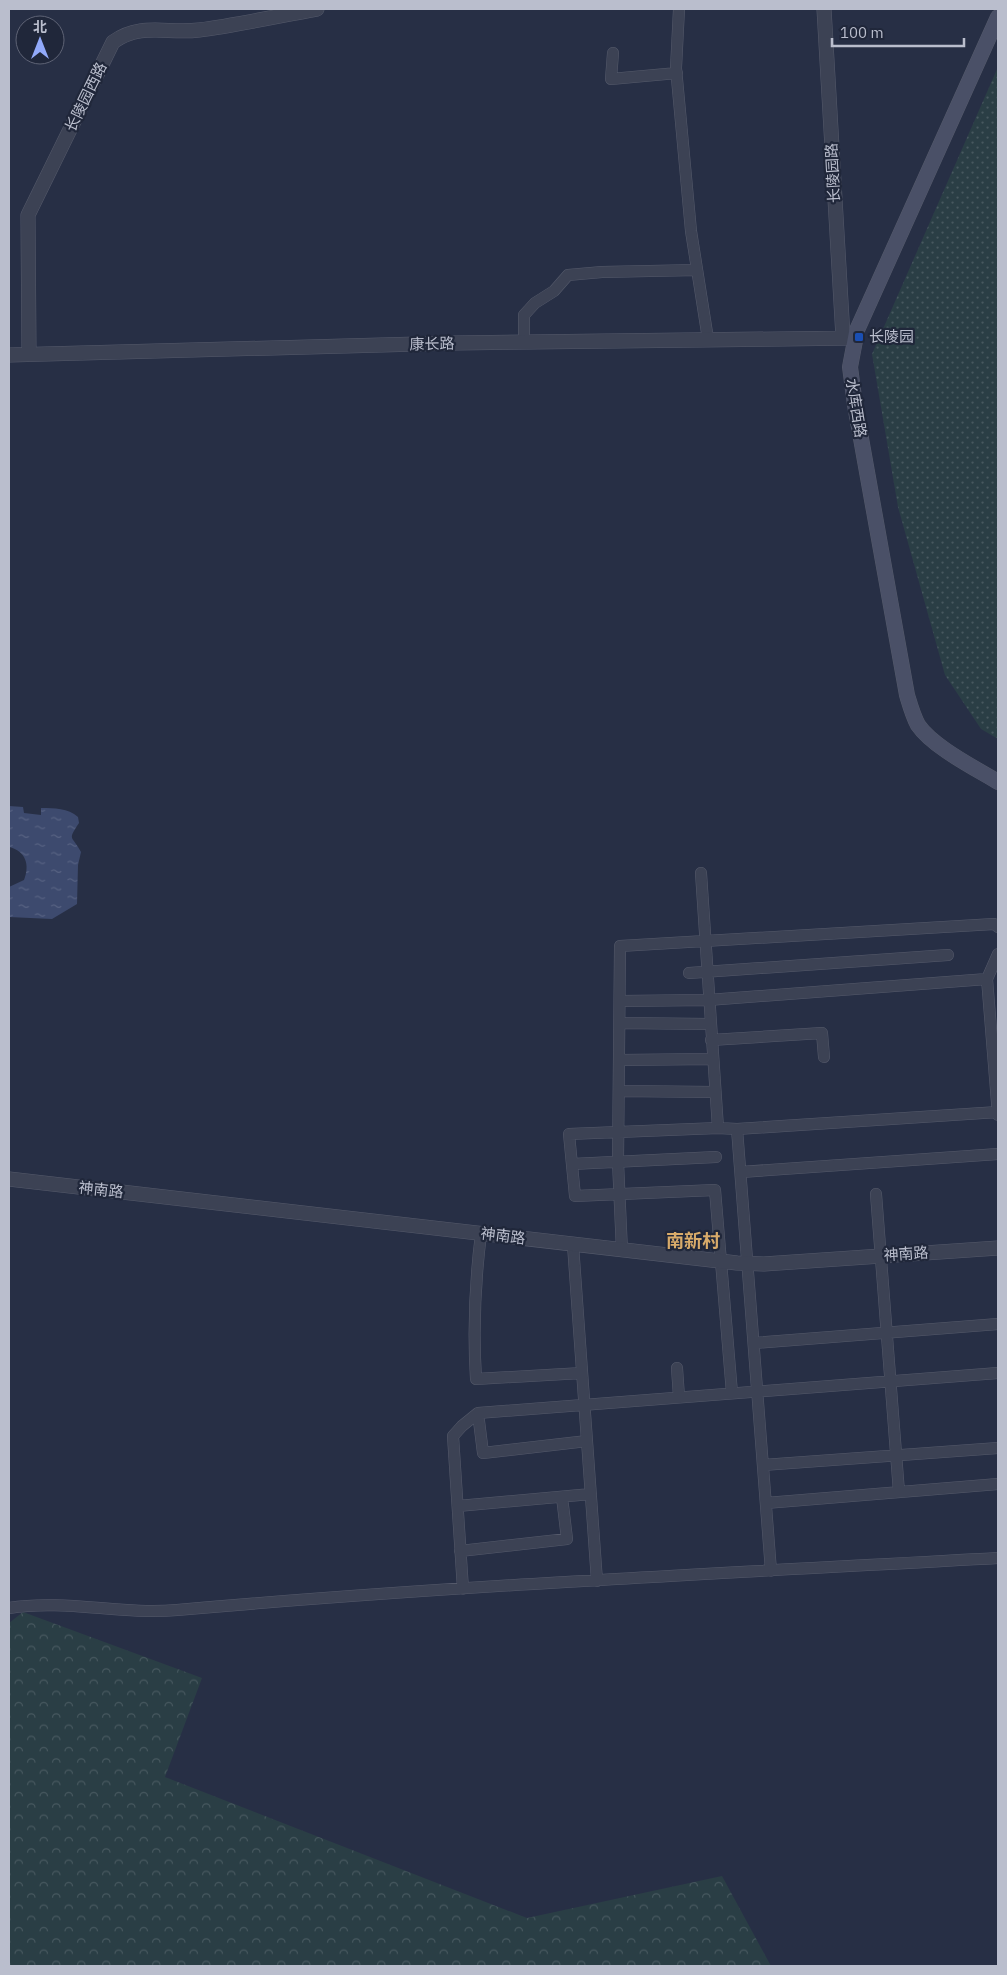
<svg xmlns="http://www.w3.org/2000/svg" width="1007" height="1975" font-family="'IBM Plex Sans','Noto Sans SC',sans-serif">
	<style>
		.grass { fill: url(#grass-dots) }
		.forest { fill: url(#forest-crowns) }
		.water { fill: url(#water-ripples) }
		.lines { fill: none; stroke-linecap: round; stroke-linejoin: round }
		.minor-casing { stroke: #555a6b; stroke-width: 12 }
		.tertiary-casing { stroke: #555a6b; stroke-width: 15 }
		.secondary-casing { stroke: #555a6b; stroke-width: 16 }
		.minor { stroke: #3c4254; stroke-width: 11 }
		.tertiary { stroke: #3c4254; stroke-width: 14 }
		.secondary { stroke: #4a5067; stroke-width: 15 }
		.transit-dot { fill: #1a4fb4; stroke: #20273a; stroke-width: 2 }
		.labels { text-anchor: middle; stroke-width: 4.5; stroke-linejoin: round; paint-order: stroke }
		.street-label { font-size: 15px; fill: #babecd; stroke: #20273a }
		.poi-label { font-size: 15px; fill: #babecd; stroke: #20273a; text-anchor: start }
		.quarter-label { font-size: 18px; font-weight: bold; fill: #d8ab6a; stroke: #20273a }
	</style>
	<defs>
		<pattern id="grass-dots" width="8" height="8" patternUnits="userSpaceOnUse" patternTransform="scale(1.25)"><rect width="8" height="8" fill="#2a3e45"/><path d="M2 2h.1M6 6h.1" fill="none" stroke="#47585f" stroke-width="1.8" stroke-linecap="round"/></pattern>
		<pattern id="forest-crowns" width="20" height="18" patternUnits="userSpaceOnUse" patternTransform="scale(1.25)"><rect width="20" height="18" fill="#2a3e45"/><path d="M2 6a3 3 0 1 1 6 0M12 15a3 3 0 1 1 6 0" fill="none" stroke="#47585f"/></pattern>
		<pattern id="water-ripples" width="26" height="14" patternUnits="userSpaceOnUse" patternTransform="scale(1.25)"><rect width="26" height="14" fill="#3d4a6e"/><path d="M2 4q2-2 4 0t4 0M15 11q2-2 4 0t4 0" fill="none" stroke="#576282"/></pattern>
	</defs>
	<rect width="100%" height="100%" fill="#272f45"/>
	<path class="grass" d="M998,67V739L981,729L945,675L898,507L872,354Z"/>
	<path class="forest" d="M23,1612L202,1678L165,1777L527,1918L722,1876L771,1966H9V1623Z"/>
	<path class="water" d="M9,806L23,807L24,813L41,815V808C54,808 68,808 78,817L79,823C67,841 72,835 81,852L78,865L77,904L52,919L9,917V887L24,880C30,865 26,851 9,847Z"/>
	<g class="lines">
		<defs>
			<path id="minor" d="M679,9L676,68L691,231L708,339
				M613,53L611,79L677,73
				M524,342V315L535,303L554,291L568,275L602,272L697,270
				M701,873L718,1128
				M998,954L987,979L998,1115
				M689,973L948,955
				M620,1001L708,1000L987,979
				M620,1023L710,1024
				M711,1040L822,1033L824,1057
				M619,1060L712,1059
				M619,1091L715,1092
				M737,1129L771,1571
				M572,1164L716,1157
				M741,1172L998,1154
				M876,1194L899,1492
				M481,1234C475,1282 473,1331 476,1379L582,1373
				M573,1245L597,1581
				M622,1251L618,1162L620,946L994,924L998,927
				M754,1343L998,1324
				M677,1368L679,1397
				M732,1393L715,1190L575,1196L569,1134L718,1128L737,1129L998,1112
				M478,1413L483,1453L587,1441
				M763,1465L998,1448
				M766,1503L998,1484
				M458,1506L591,1494
				M460,1551L567,1539L562,1497
				M463,1589L453,1436L462,1426L478,1413L998,1373
				M9,1608C65,1599 121,1615 177,1610C450,1586 725,1573 998,1558"/>
			<path id="tertiary" d="M824,9L843,337
				M29,354L28,215L113,42C141,22 167,34 199,30C238,25 278,16 317,9
				M9,355L454,343L854,338
				M9,1179L737,1263L764,1264L998,1248"/>
			<path id="secondary" d="M998,17L857,330L850,367L855,405L907,695C910,705 913,716 918,725C933,747 975,768 998,782"/>
		</defs>
		<use href="#minor" class="minor-casing"/>
		<use href="#tertiary" class="tertiary-casing"/>
		<use href="#secondary" class="secondary-casing"/>
		<use href="#minor" class="minor"/>
		<use href="#tertiary" class="tertiary"/>
		<use href="#secondary" class="secondary"/>
	</g>
	<rect class="transit-dot" x="854" y="332" width="10" height="10" rx="2.5"/>
	<g class="labels">
		<g class="street-label">
			<text transform="translate(86 97) rotate(-64)" y="5">长陵园西路</text>
			<text transform="translate(833 173) rotate(-93)" y="5">长陵园路</text>
			<text transform="translate(432 344) rotate(-1)" y="5">康长路</text>
			<text transform="translate(856 408) rotate(81)" y="5">水库西路</text>
			<text transform="translate(101 1190) rotate(6)" y="5">神南路</text>
			<text transform="translate(503 1236) rotate(7)" y="5">神南路</text>
			<text transform="translate(906 1254) rotate(-4)" y="5">神南路</text>
		</g>
		<g class="poi-label">
			<text x="869" y="342">长陵园</text>
		</g>
		<g class="quarter-label">
			<text x="693" y="1247">南新村</text>
		</g>
	</g>
	<rect width="1007" height="1975" fill="none" stroke="#babecd" stroke-width="20"/>
	<g transform="translate(40 40)"><circle r="24" fill="#20273a" stroke="#5e6375"/>
	<path d="M0-4L9 19L0 12L-9 19Z" fill="#92aafa"/>
	<text y="-8" font-size="14" font-weight="bold" text-anchor="middle" fill="#babecd">北</text>
	</g>
	<path d="M832 38v8h132v-8" fill="none" stroke="#babecd" stroke-width="2.5"/>
	<text x="840" y="38" font-size="15" fill="#babecd" stroke="#20273a" stroke-width="4" paint-order="stroke">100 m</text>
</svg>
